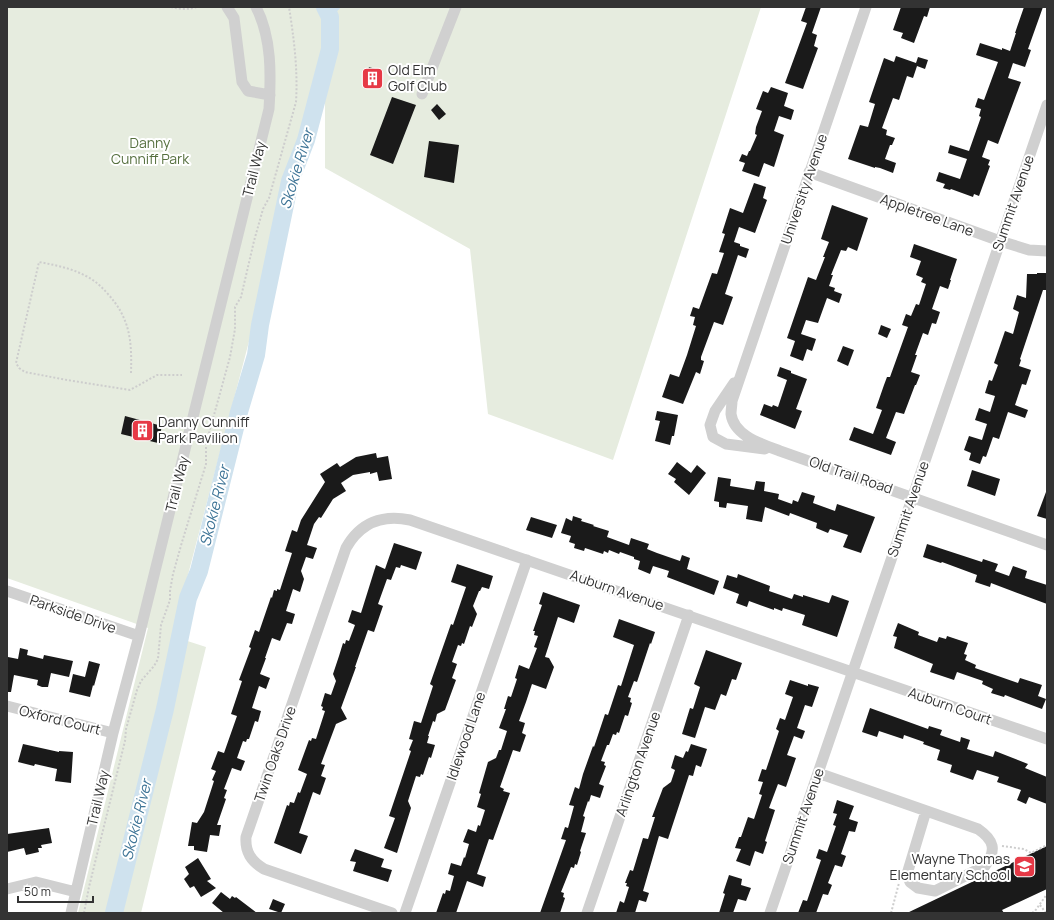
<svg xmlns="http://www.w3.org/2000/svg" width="1054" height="920" font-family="Manrope,sans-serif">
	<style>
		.green { fill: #e6ecdf }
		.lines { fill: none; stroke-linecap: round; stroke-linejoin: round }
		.stream { stroke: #cfe2ee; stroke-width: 3 }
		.river { stroke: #cfe2ee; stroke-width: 18 }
		.building { fill: #1a1a1a }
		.path { stroke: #cdcdcd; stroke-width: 2; stroke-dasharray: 2 2; stroke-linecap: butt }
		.minor { stroke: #d0d0d0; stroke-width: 11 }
		.labels { text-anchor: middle; stroke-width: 4; stroke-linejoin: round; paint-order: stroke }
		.poi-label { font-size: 14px; fill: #333; stroke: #fff; text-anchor: start }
		.park-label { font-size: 14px; fill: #56703f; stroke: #fff }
		.street-label { font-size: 14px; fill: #333; stroke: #fff }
		.water-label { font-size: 15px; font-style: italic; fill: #3f7597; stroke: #fff }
	</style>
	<rect width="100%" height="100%" fill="#fff"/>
	<path class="green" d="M7,7H319L322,11V62L172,636L206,647L141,913H78L148,628L7,578Z
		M325,7H761L613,460L488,414L470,249L325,168Z"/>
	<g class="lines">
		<path class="stream" d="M330,17L339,7"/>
		<path class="river" d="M114,913L165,709L188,598L199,571L239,412L256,355L260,325L290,181L306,140L330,49V17L325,7"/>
	</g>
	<path class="building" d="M806,7H821L812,33L817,35L814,46L818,48L803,89L785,83L807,23L801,21Z
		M901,7H930L927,17L924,16L914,43L901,38L903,33L893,30Z
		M1024,7H1043L1028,49L1031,50L1025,67L1013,63L1008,78L1021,82L998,144L988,140L982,157L990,160L988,165L990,166L979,196L974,194L973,197L951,189L950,190L943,188L945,184L936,181L939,172L960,179L967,159L948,153L950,145L969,151L981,117L979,116L981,109L975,107L978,98L984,100L998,62L976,55L980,43L1002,50V48L1010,51L1016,33H1015Z
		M896,56L916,63L918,57L928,60L925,69L917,66L913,78L907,76L899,100L893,98L882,128L887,130L886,135L895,138L892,145H890L885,159L896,163L893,173L880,168L875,167V168L848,159L860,125L868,127L875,104L869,102L884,58L894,62Z
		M369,67L382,71L377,88L364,84Z
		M771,87L788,93L784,106L794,110L791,120L779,116L774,131L784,135L774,167L764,163L759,177L742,171L745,163L739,161L742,154L747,156L749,151H750L757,135L755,134L756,127L762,111L756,109L763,91L768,93Z
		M392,97L416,105L393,164L370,155Z
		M437,104L446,114L439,120L431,110Z
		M429,141L459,145L454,183L424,177Z
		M754,183L766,187L763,198L767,200L755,233L739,227L734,242L740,244V246L749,249L746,258L738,255L725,294L733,297L723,325L714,322L701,357V360L704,361L700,374L696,372L683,404L662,397L670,374L679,377L687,355L696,326L693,325L695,317L690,316L693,307L699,309L712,273L717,274L724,253L719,252L725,234L722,233L730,208L743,213Z
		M832,205L868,218L857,251L848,247L846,251L841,250L831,275H833L829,286L835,288L834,291L842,294L839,303L827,298L818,323L806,320L801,334L816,339L812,351L807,349L803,361L790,356L795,341L787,338L808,277L816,280L825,257H823L829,242L821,239Z
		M914,244L957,259L950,280H951L948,289L940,286L932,309L940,312L936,324L932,323L928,335L923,333L915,355H917L911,372L920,375L916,385H915L904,414L896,412L886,438L896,442L891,455L849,440L854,427L873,434L882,410L876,408L884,385L887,377H890L908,327L902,325L906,314L911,316L916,304L919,305L926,284L921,282L923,278L916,275L921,261L910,257Z
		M1037,273H1047V290H1043L1020,359L1021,360L1019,366L1031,370L1026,385L1022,384L1015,405L1028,410L1025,418L1008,412L999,439L993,437L986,457L983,456L980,464L969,460L971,453L964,450L969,436L982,440L987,424L975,420L979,408L990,412L995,396L985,393L989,380L992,381L998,365L994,363L1005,331L1013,334L1019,312L1013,309L1017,295L1026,298L1027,274H1037Z
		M881,325L891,329L887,338L878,334Z
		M843,346L854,350L848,366L837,361Z
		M780,367L791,371V373L807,379L796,409L802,411L795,429L760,415L764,404L772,407L773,405L778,407L787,380L777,376Z
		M657,411L678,415L674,436H672L670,445L655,441L660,421L655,420Z
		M125,416L162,426L158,443L121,434Z
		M376,453L377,458L388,456L392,479L379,481L377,472L370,474V472L353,475L341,483L346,491L333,499L321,518L319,517L314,524L307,545L317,548L313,559L306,557L301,571L304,579L300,592L293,589L286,611L295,614L292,624L287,623L280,641L272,638L265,658H266L260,674L270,678L266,689L259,686L252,708L261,711L258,722L255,721L249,739H247L246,742L243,741L237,758L245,761L241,771L232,768L224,789L227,790L224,798L226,799L217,825H221L219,836L210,835L207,852L194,850V846H188L192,822L197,823L204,812L214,781L212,780L216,771L211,769L218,751L224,753L237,716L231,714L242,681L239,680L251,648L249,647L255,630L259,632L271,597L272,598L274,590L277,591V589L280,590L292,553L285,551L292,530L297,532L301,520L325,482L320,474L337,463L340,467L356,457Z
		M677,462L691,473L697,465L706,473L689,495L674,482L676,479L668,474Z
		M972,470L1000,479L995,496L967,486Z
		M718,477L731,479L730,486L754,490L756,481L765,482L764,491L779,494L778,499L792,504L793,500L798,502L802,492L815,496L813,503L835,511L837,504L875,517L861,553L843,547L848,535L830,529L828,533L816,528L817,523L790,513L789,516L765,507L762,522L746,519L748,506L727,503L726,508L719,507V502L714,501Z
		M1046,492H1047V519L1037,516Z
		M573,516L582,519L581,521L594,525L593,526L609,531L607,537L629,545L631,538L649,544L647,549L657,553L680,561L682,555L690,558L687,569L719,581L714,595L667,577L669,571L653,566L650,574L638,569L640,561L634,559V557L620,552L619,554L609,550L608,553L604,551L603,554L585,548L584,551L574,548L575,544L569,542L571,536L561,533L566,518L572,521Z
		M531,517L557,525L552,538L526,530Z
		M394,543L422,552L416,570L401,565L400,568L396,567L391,580L387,579L378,604L383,606L374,632L368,630L355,667H356L341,708L347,719L336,724L321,764L325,765L321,776L326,778L320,795L313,792L299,833L308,836L301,854L274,843L287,805L289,806L290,802L294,803L298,792L300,793L307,774L298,770L309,740L311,741L312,738L316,739L325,711L322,710L323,707L321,706L325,693L331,695L336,681L333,674L339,656L343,643L345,644L346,640L349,641L355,625L348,622L352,610L361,613L376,565L385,569Z
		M927,544L982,562L983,559L998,564L995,571L1009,576L1013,566L1027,571L1025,578L1047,585V604L991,583L990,587L975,582L977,575L942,562L941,563L923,557Z
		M457,564L493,576L489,589L482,587L480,591H479L473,606L477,614L472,627L470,626L464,644L462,643L461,646L458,645L452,662L457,664L452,678L456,680L445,710L437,714L435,722L433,721L428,736H429L427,743L435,745L431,758L429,757L423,775L421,774L420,777L416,776L408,801L411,808L397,853L384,848L395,818L389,816L411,751L409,750L413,740L409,739L411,732L414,721L421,723L433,686L430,684L451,624L453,625L466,587L451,582Z
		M738,574L770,586L769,591L792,599L794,594L803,597V595L829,603L832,595L849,601L837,637L802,625L805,615L783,608L782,611L774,608V610L749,601L747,607L736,603L739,594L723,588L727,575L737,578Z
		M543,592L580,605L574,623L558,617L545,657L549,658L554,667L546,689L532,684L526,702L519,721L525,723L522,733L526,735L520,752L513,750L500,787L504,789L503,791L510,793L493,840L489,839L477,874L486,877L483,887L467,881L456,913H436L443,893L445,894L446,890L450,891L454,876L448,874L451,863L461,866L464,857L465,858L469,844L463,842L468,829L476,832L478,825L480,826L485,810L477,807L481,794L479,793L488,762L496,758L499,750H501L507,731L499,728L506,709H504L508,696L511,697L517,679L515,678L519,665L529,669L537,648L534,647L538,636L534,635L535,631H533L542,605L539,604Z
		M619,619L655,632L651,644L650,643L637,682L634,681L628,697L631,698L630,702L632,703L628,716L625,715L619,733L617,732L616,735L613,734L609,745H607L601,761L605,762L604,765L606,766L599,784L604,786L600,798L591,795L589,802L588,801L583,816L585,817L581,832L586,833L580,851L581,852L577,865L575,864L574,868L571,867L561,892L564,893L563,897L565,898L560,913H540L566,840L561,839L565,827L568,828L574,806L569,805L575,787L579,789L583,774L593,746L594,747L605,714L608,715L618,685L621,686L634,645L613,637Z
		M898,623L919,632L918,635L937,642L939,637L946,639L947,636L968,643L964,654L967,655L965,660L976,665L975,668L1018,683L1020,678L1042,685L1038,696L1046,699L1042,709L1005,695L1004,697L991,693L993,689L982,684L983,681L957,672L954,680L930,672L933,664L894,648L897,637L893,636Z
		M20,648L28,650L27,655L43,659L44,655L73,661L69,677L51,673L48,687H42L37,685L38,680L14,675L11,692H7L8,657L18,659Z
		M706,650L742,663L736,680L732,679L726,696L721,694L715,710L705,707L695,738L682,734L690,708L693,709L700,687L694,684Z
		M89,661L100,664L94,686L93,685L90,697L69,692L73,674L85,677Z
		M790,680L808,686V684L819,687L812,707L805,705L797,728L805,731L802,739L794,736L787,755L796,758L786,787L778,784L769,808L775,810L765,841L767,842L763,854L755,851L750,866L736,861L741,849L735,848L739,837H741L748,817L754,819L762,795L759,794L763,782L758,781L762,769L766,770L779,731L776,729L780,718L785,720L793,697L785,694Z
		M870,708L928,729L929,726L942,730L940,735L960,742L961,737L970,740L967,749L993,757L995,751L1028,764L1025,768L1047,777V804L1029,797L1026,804L1017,800L1021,790L997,782L999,777L977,770L973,780L950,772L952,765L937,760L940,750L923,744L924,742L904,735L903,739L879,731L877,737L862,732Z
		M23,744L59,752V751L73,752L71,783L55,781L57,769L35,764L34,766L18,762Z
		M691,744L707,749L701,767L696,765L693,776L689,775L668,839L659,836L643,891L649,893L646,902L639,900L635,913H616L620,901L624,903L629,887L626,886L627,883H625L630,870L633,871L643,838L648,839L655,817H652L663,788L671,782L675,770L671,768L675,755L683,758L686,751L688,752Z
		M837,800L854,806L849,819L858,822L855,832L849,831L841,854L846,856L842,867L835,865L828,883L832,885L828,895L823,894L816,913H798L803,900L807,901L821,860L816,858L819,849L827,852L836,826L833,825L837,814L833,813Z
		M49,828L52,843L41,845L42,848H38L39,852L26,855L24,848L7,852V834Z
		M1047,846V889L1002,910L1004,913H907Z
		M355,849L384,859L381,867L392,870L388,882L353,871L356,862L350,861Z
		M198,858L211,879L207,881L216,888L201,897L194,886L190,888L184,879L189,874L185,867Z
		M729,875L742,879L741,885L751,888L746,901L738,899L733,913H719L725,894L723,893Z
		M221,892L230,899L232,896L235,898L236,897L257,913H224L212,903Z
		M273,899L285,904L281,913L269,909Z"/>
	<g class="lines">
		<path class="path" d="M171,7C179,9 188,10 197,7
			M131,373C132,340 130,318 107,293C101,286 94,280 86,276C71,268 55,265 39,262L16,363L19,368L25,372L67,380L130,390L157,375H182
			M1002,846L1024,849L1031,853L1047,845
			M1040,905L1046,913
			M84,913L89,887L125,741L126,729L137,690L141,681L154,666L158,659L161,625L170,600V591L173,574L182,542L206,464V444L230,357L235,329V307L241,297L254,241L263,209L269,198L296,102C298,70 294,39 289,7
			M891,913L899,883
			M1032,913L1035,911L1047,894"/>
		<path class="minor" d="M227,7L234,18L242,82L248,91L270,95
			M866,7L732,401C732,405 731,410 731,414C734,436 762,444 780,451L1047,545
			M422,94L456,7
			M809,172L1000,241L1029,250L1047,251
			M734,383L715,411L710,425L713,437L726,444L765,449
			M7,591L139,636
			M7,706L113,733
			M818,773L978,829C994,840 997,850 985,866L935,891L918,888L910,882L907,874L926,811
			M7,889L36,882L76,892
			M71,913L113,733L139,636L269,109C271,75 272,38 256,7
			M392,913L264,869C251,861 245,852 246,837L346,548C360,523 382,514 410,520L1047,739
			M405,913L527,560
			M587,913L689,615
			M770,913L1047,105"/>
	</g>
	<defs>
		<symbol id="building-square" viewBox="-11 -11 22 22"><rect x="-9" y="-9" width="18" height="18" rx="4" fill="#e63946" stroke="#fff"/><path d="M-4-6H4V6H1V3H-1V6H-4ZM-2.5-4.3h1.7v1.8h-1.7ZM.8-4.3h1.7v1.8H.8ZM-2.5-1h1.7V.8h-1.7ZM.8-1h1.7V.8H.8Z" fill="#fff"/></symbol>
		<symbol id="school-square" viewBox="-11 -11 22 22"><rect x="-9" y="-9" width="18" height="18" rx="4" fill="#e63946" stroke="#fff"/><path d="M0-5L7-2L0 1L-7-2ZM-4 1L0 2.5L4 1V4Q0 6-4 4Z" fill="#fff"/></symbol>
	</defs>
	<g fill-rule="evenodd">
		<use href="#building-square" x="360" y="66" width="25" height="25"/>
		<use href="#building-square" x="130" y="418" width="25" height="25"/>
		<use href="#school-square" x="1012" y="854" width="25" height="25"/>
	</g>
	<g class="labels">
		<g class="poi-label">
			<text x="388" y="75">Old Elm<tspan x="388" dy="16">Golf Club</tspan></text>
			<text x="158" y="427">Danny Cunniff<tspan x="158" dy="16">Park Pavilion</tspan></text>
			<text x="1010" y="864" text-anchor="end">Wayne Thomas<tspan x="1010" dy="16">Elementary School</tspan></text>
		</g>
		<g class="park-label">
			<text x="150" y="148">Danny<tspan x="150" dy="16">Cunniff Park</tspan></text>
		</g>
		<g class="street-label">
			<text transform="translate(254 169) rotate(-76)" y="5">Trail Way</text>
			<text transform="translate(804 189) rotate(-71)" y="5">University Avenue</text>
			<text transform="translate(1013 203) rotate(-71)" y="5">Summit Avenue</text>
			<text transform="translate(927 215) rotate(20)" y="5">Appletree Lane</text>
			<text transform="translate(851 475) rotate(19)" y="5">Old Trail Road</text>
			<text transform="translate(177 484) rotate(-76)" y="5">Trail Way</text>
			<text transform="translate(908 509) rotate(-71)" y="5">Summit Avenue</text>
			<text transform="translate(617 590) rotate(19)" y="5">Auburn Avenue</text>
			<text transform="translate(73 614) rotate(19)" y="5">Parkside Drive</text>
			<text transform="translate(950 706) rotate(19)" y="5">Auburn Court</text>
			<text transform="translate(60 720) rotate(14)" y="5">Oxford Court</text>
			<text transform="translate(466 736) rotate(-71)" y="5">Idlewood Lane</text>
			<text transform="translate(275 754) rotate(-71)" y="5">Twin Oaks Drive</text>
			<text transform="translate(638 764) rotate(-71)" y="5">Arlington Avenue</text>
			<text transform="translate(98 798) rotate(-77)" y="5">Trail Way</text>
			<text transform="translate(803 816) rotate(-71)" y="5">Summit Avenue</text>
		</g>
		<g class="water-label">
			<text transform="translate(297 169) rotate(-73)" y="5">Skokie River</text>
			<text transform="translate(215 506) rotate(-76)" y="5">Skokie River</text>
			<text transform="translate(137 820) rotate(-76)" y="5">Skokie River</text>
		</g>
	</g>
	<rect width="1054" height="920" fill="none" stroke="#333333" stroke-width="16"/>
	<path d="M18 896v6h75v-6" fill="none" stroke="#333333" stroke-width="2"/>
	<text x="24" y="896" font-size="12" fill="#333333" stroke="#ffffff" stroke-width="3" paint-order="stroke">50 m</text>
</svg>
